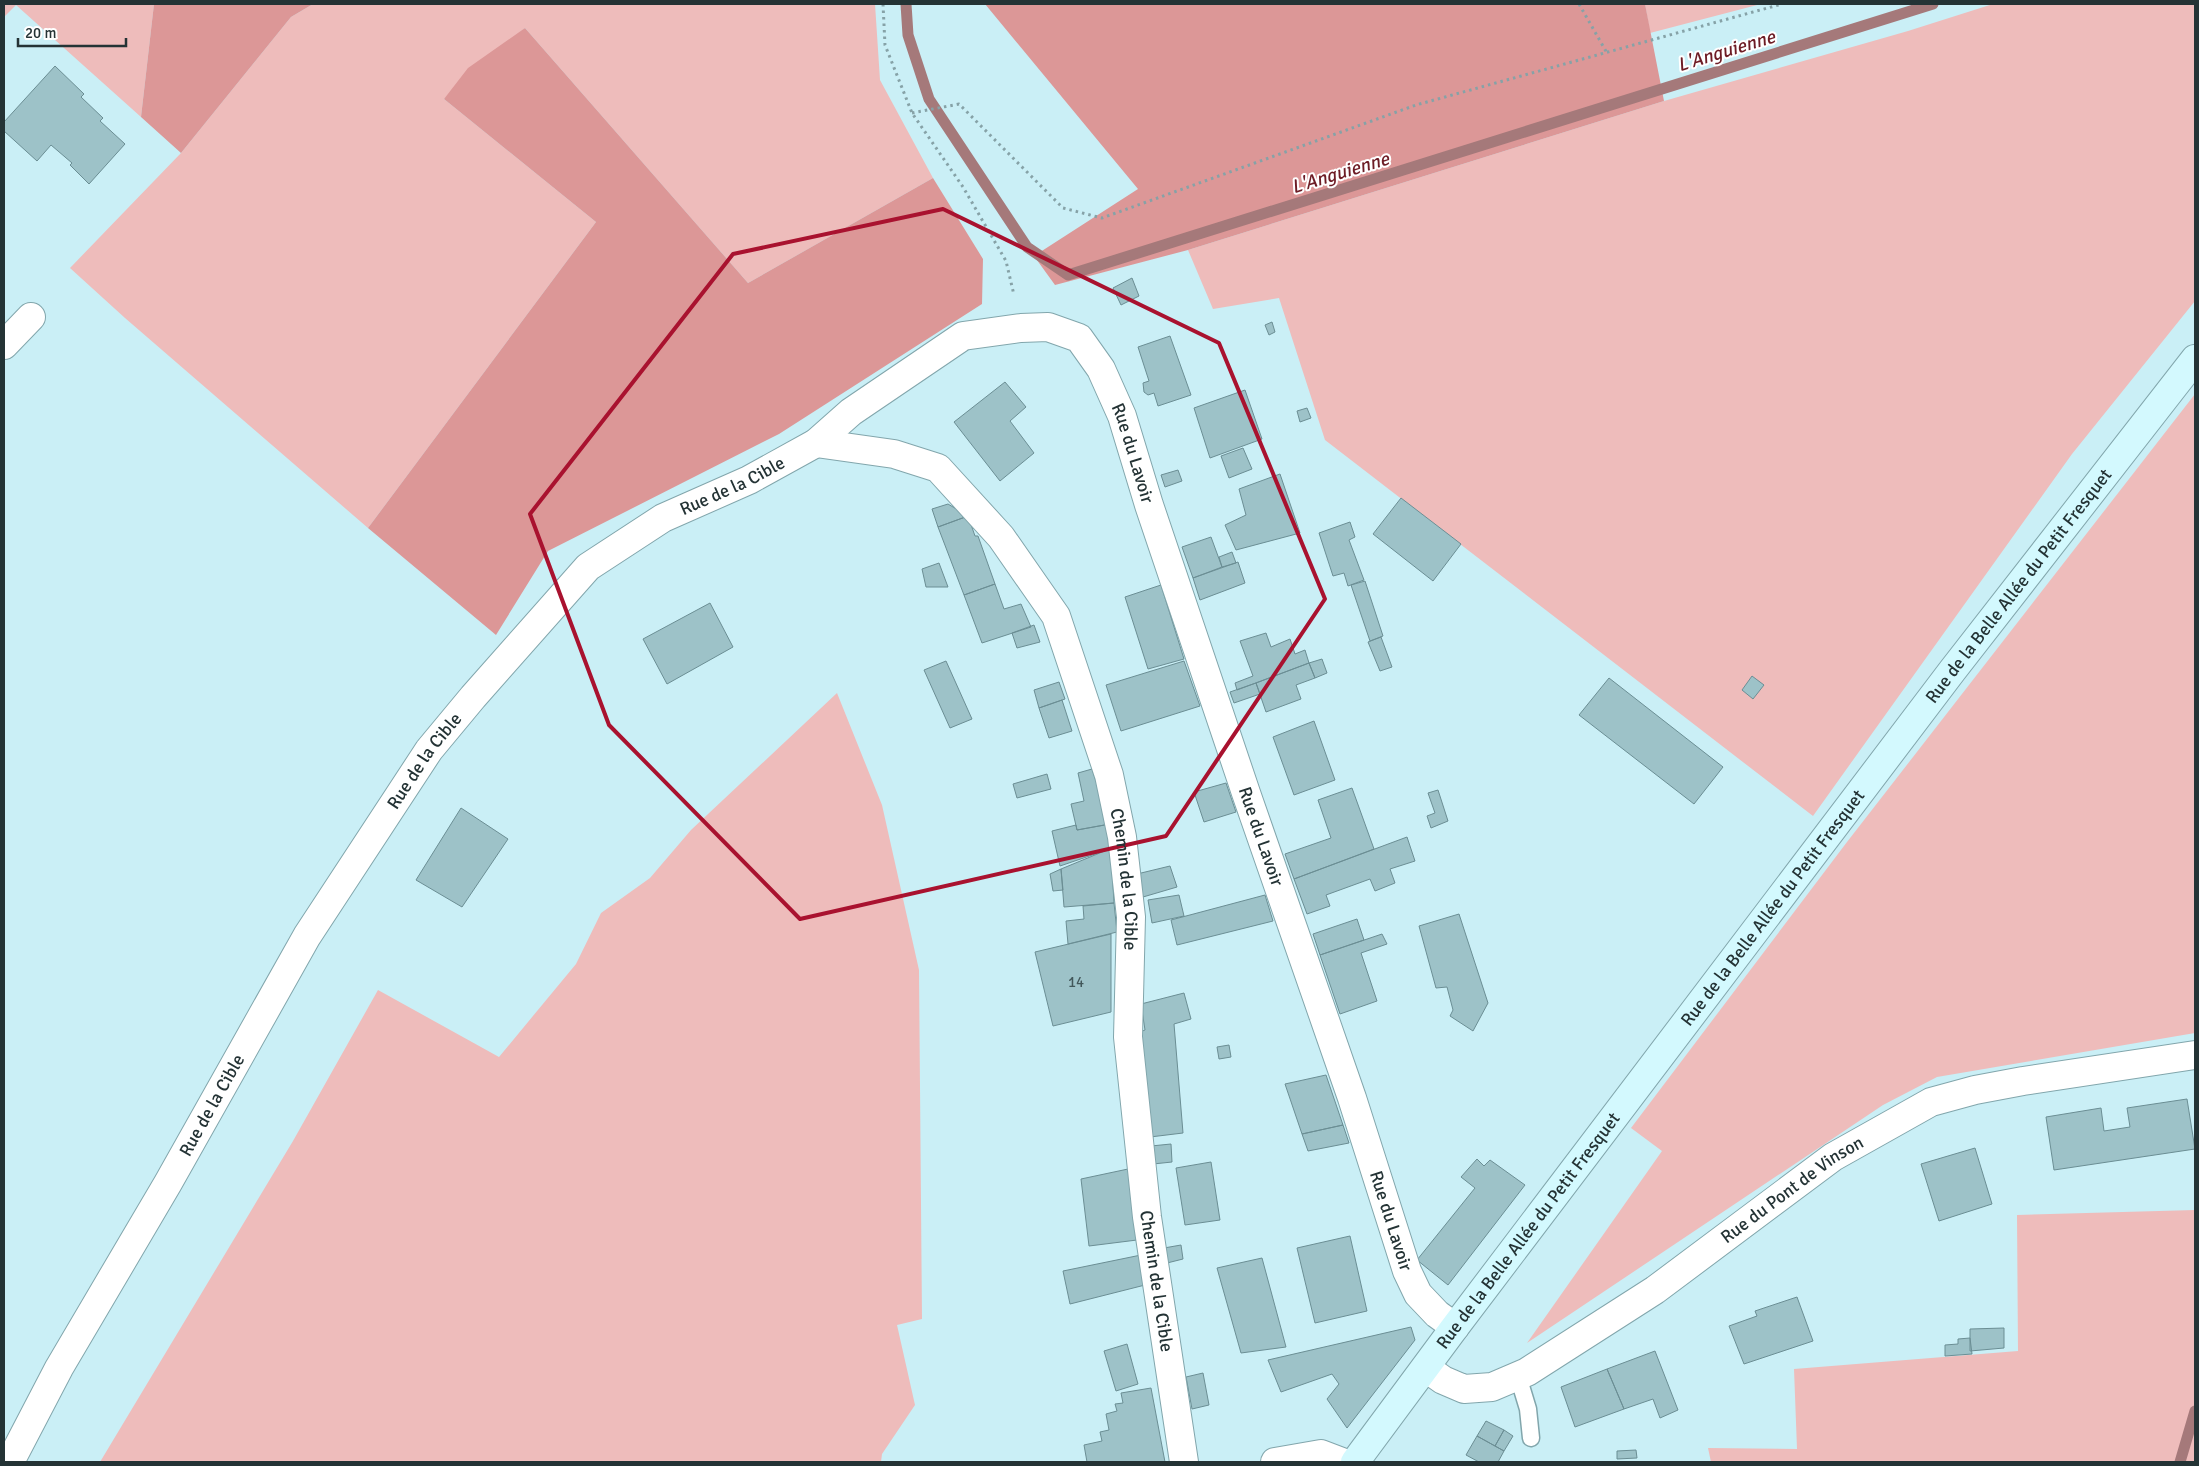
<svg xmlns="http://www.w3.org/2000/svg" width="2199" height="1466" font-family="Signika,sans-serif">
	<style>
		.green { fill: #eebcbb }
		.forest { fill: #dc9797 }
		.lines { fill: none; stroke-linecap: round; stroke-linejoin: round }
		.stream { stroke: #a5797a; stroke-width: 11 }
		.building { fill: #9dc2c8; stroke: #6b8e94 }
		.lane-casing { stroke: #82a6ac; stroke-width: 19 }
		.street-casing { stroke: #82a6ac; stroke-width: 30 }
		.secondary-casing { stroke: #82a6ac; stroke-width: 30 }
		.path { stroke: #86a2a7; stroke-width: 3; stroke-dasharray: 2.5 4; stroke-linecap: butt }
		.lane { stroke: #fff; stroke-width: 16 }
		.street { stroke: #fff; stroke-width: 28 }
		.secondary { stroke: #d3f9fe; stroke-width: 28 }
		.marked { fill: none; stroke: #a9122f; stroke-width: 4; stroke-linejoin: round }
		.labels { text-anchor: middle; stroke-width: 4; stroke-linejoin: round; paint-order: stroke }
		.number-label { font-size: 15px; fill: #42575a }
		.street-label { font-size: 18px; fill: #243335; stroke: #fff }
		.water-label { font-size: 19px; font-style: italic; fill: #6d1c25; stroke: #fff }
	</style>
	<rect width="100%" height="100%" fill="#caeff6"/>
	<path class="green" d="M4,4H154L141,117L16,5L4,17Z
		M313,4H875L880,80L933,178L748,283L525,28L444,99L596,222L368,528L125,318L70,268L181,153L291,17Z
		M1645,4H1761L1650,33Z
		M1993,4H2195V301L2072,454L1813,816L1325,440L1279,298L1213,309L1188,250L1664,101L1908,31Z
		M2195,394V1033L1937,1077L1883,1105L1527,1343L1662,1151L1631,1128L1847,842Z
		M837,693L882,805L919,970L922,1319L897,1325L915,1405L882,1454L881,1462H100L293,1141L378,990L499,1057L576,964L601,913L650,878L691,830Z
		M2195,1210V1462H1711L1708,1448L1797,1449L1794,1369L2018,1351L2017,1215Z"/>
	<path class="forest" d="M154,4H313L291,17L181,153L141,117Z
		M985,4H1645L1664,101L1188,250L1055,285L1034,256L1138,189Z
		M525,28L748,283L933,178L983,259L982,304L779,434L548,551L496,635L368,528L596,222L444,99L468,68Z"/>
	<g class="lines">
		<path class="stream" d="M906,4L908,35L929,99L1027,247L1068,275L1933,4
			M2180,1462L2195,1411"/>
	</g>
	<path class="building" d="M55,66L84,94L81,97L103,118L100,121L125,144L89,184L70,165L72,163L51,145L37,161L4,131V122Z
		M1132,278L1139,296L1121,305L1113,288Z
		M1272,322L1275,332L1269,335L1265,325Z
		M1170,336L1191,395L1158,406L1154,393L1148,395L1144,392L1143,383L1149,381L1138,347Z
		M1005,382L1026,407L1010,421L1034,453L1000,481L954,422Z
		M1245,390L1262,439L1210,458L1194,408Z
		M1307,408L1311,418L1300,422L1297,411Z
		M1243,448L1252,469L1229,478L1221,456Z
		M1178,470L1182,481L1165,487L1161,475Z
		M1280,474L1300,533L1236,550L1225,525L1246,515L1239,489Z
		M1401,498L1461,544L1433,581L1373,534Z
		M948,504L968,516L938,527L932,509Z
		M968,516L975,536H978L995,584L964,595L938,527Z
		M1350,522L1355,537L1349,540L1364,580L1348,586L1344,573L1333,576L1319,533Z
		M1211,537L1222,567L1193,578L1182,547Z
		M1232,552L1236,563L1222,567L1219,557Z
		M1238,562L1245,583L1200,600L1193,578Z
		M939,563L948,587H926L922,569Z
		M1365,581L1383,636L1370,641L1351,585Z
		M995,584L1004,609L1021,604L1031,627L982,643L964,595Z
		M1161,585L1184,659L1148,669L1125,597Z
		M710,603L733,647L667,684L643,639Z
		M1034,625L1040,642L1017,648L1012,633Z
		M1266,633L1271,647L1290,639L1295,654L1305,650L1309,663L1237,690L1235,683L1253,676L1240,641Z
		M1381,637L1392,667L1380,671L1368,642Z
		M1322,659L1327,673L1315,678L1309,663Z
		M946,661L972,719L950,728L924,670Z
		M1184,661L1200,706L1121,731L1106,685Z
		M1309,663L1315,678L1296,685L1301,699L1266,712L1256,683Z
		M1752,676L1764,685L1753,699L1742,690Z
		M1609,678L1723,767L1694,804L1579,715Z
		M1059,682L1065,699L1039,708L1034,690Z
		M1256,683L1260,694L1234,703L1230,692Z
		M1062,700L1072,731L1049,738L1039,708Z
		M1314,721L1335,780L1294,795L1273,737Z
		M1092,769L1110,824L1077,830L1071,804L1084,801L1078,773Z
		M1047,774L1051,789L1017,798L1013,784Z
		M1226,783L1236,812L1204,822L1194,792Z
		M1352,788L1374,849L1294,879L1285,854L1331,838L1318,800Z
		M1438,790L1448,821L1431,828L1427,816L1435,813L1428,793Z
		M461,808L508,839L462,907L416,880Z
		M1110,824L1111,851L1107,850L1060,866L1052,831L1076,825L1077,830Z
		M1407,837L1415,861L1390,869L1395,883L1375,891L1370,879L1326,895L1330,906L1307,914L1294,879Z
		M1107,850L1111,851L1114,903L1064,907L1061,869Z
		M1170,866L1177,887L1143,897L1137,874Z
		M1061,869L1063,890L1053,891L1050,874Z
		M1179,895L1184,916L1152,923L1148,900Z
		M1265,895L1273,921L1177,945L1171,920Z
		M1114,903L1117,932L1068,944L1066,921L1084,919L1083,906Z
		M1459,914L1488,1003L1473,1031L1450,1016L1453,1010L1447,987L1436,988L1419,926Z
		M1357,919L1364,940L1320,955L1313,934Z
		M1111,934V1012L1053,1026L1035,952Z
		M1382,934L1387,944L1361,953L1377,1001L1340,1014L1320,955Z
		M1184,993L1191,1019L1174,1024L1183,1133L1150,1137L1140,1032L1145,1030L1141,1004Z
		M1229,1045L1231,1057L1219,1059L1217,1047Z
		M1326,1075L1343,1125L1302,1134L1285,1084Z
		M2187,1099L2195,1149L2054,1170L2046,1117L2101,1108L2104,1131L2130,1127L2127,1108Z
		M1343,1125L1349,1143L1308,1151L1302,1134Z
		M1171,1144L1172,1162L1153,1164L1151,1146Z
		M1975,1148L1992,1204L1939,1221L1921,1164Z
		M1477,1159L1484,1166L1490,1160L1525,1185L1448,1285L1417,1260L1475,1188L1461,1177Z
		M1211,1162L1220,1220L1185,1225L1176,1168Z
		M1128,1169L1137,1240L1089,1246L1081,1179Z
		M1350,1236L1367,1311L1315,1323L1297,1248Z
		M1181,1245L1183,1259L1167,1263L1164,1248Z
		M1141,1255L1149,1284L1070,1304L1063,1271Z
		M1262,1258L1286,1347L1241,1353L1217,1268Z
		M1797,1297L1813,1341L1744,1364L1729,1326L1757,1316L1755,1311Z
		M1411,1327L1415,1340L1347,1428L1327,1399L1339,1384L1332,1374L1281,1392L1268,1360Z
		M2004,1328V1348L1970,1351V1329Z
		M1970,1338L1972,1354L1945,1356V1345L1958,1344V1339Z
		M1127,1344L1138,1384L1116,1391L1104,1351Z
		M1655,1351L1678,1410L1660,1418L1653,1399L1624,1409L1607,1369Z
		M1607,1369L1624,1409L1575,1427L1561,1387Z
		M1203,1373L1209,1405L1192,1409L1186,1377Z
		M1151,1388L1165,1462H1087L1084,1445L1102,1441L1100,1432L1109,1430L1106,1414L1117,1411L1115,1404L1123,1403L1121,1393Z
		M1486,1421L1504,1430L1495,1446L1477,1436Z
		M1504,1430L1513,1436L1504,1451L1495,1446Z
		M1477,1436L1504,1451L1498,1462H1479L1466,1455Z
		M1636,1450L1637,1458L1617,1459V1451Z"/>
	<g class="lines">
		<defs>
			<path id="lane" d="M1518,1376L1528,1409L1531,1438"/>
			<g id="street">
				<path d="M4,345L31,317"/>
				<path id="s1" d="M816,443L894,454L938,468L1001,537L1056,616L1109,775L1122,837L1131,917L1128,1037L1147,1217L1184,1462"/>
				<path id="s2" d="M1426,1368L1443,1380L1464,1389L1492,1387L1527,1372L1655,1290L1833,1157L1931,1102L1975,1090L2023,1081L2195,1055"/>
				<path id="s3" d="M10,1462L59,1368L168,1183L307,936L429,750L473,697L588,567L663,518L749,480L816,443L851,412L963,336L1021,328L1048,327L1079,338L1101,369L1122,416L1149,505L1246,793L1352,1098L1407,1271L1418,1294L1437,1314L1455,1327"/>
				<path d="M1275,1462L1321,1454L1342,1462"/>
			</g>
			<g id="secondary">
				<path id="s4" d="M1355,1462L1455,1327L1952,671L2195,359"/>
			</g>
		</defs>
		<use href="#lane" class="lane-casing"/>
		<use href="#street" class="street-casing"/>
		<use href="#secondary" class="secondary-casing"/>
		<path class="path" d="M883,4L885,45L912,113L963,187L1006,261L1014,295
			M1579,4L1607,53
			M912,113L959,104L1063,208L1102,218L1416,105L1782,4"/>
		<use href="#lane" class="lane"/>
		<use href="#street" class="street"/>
		<use href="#secondary" class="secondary"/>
	</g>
	<path class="marked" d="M943,209L1219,343L1325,599L1166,836L800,919L609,725L530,514L733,254Z"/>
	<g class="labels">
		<g class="number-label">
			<text x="1076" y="987">14</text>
		</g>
		<g class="street-label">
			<text dy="6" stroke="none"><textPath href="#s3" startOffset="1758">Rue du Lavoir</textPath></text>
			<text dy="6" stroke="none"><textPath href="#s3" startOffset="1235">Rue de la Cible</textPath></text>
			<text dy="6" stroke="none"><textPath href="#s4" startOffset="1099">Rue de la Belle Allée du Petit Fresquet</textPath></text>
			<text dy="6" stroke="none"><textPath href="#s3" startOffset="815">Rue de la Cible</textPath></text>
			<text dy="6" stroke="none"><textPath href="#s3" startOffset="2162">Rue du Lavoir</textPath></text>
			<text dy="6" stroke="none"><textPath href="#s1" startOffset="588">Chemin de la Cible</textPath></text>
			<text dy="6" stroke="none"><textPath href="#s4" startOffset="694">Rue de la Belle Allée du Petit Fresquet</textPath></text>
			<text dy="6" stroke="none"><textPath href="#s3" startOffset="410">Rue de la Cible</textPath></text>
			<text dy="6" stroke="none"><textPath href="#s2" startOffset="432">Rue du Pont de Vinson</textPath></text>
			<text dy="6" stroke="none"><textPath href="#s3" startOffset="2568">Rue du Lavoir</textPath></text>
			<text dy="6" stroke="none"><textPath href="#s4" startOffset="289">Rue de la Belle Allée du Petit Fresquet</textPath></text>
			<text dy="6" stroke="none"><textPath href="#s1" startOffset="992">Chemin de la Cible</textPath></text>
		</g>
		<g class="water-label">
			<text transform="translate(1726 50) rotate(-17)" y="7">L'Anguienne</text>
			<text transform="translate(1340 172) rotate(-17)" y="7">L'Anguienne</text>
		</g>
	</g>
	<rect width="2199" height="1466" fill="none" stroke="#243335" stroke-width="10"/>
	<path d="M18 38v8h108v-8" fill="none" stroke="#243335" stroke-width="2.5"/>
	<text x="25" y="38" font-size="15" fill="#243335" stroke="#ffffff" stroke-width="4" paint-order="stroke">20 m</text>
</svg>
